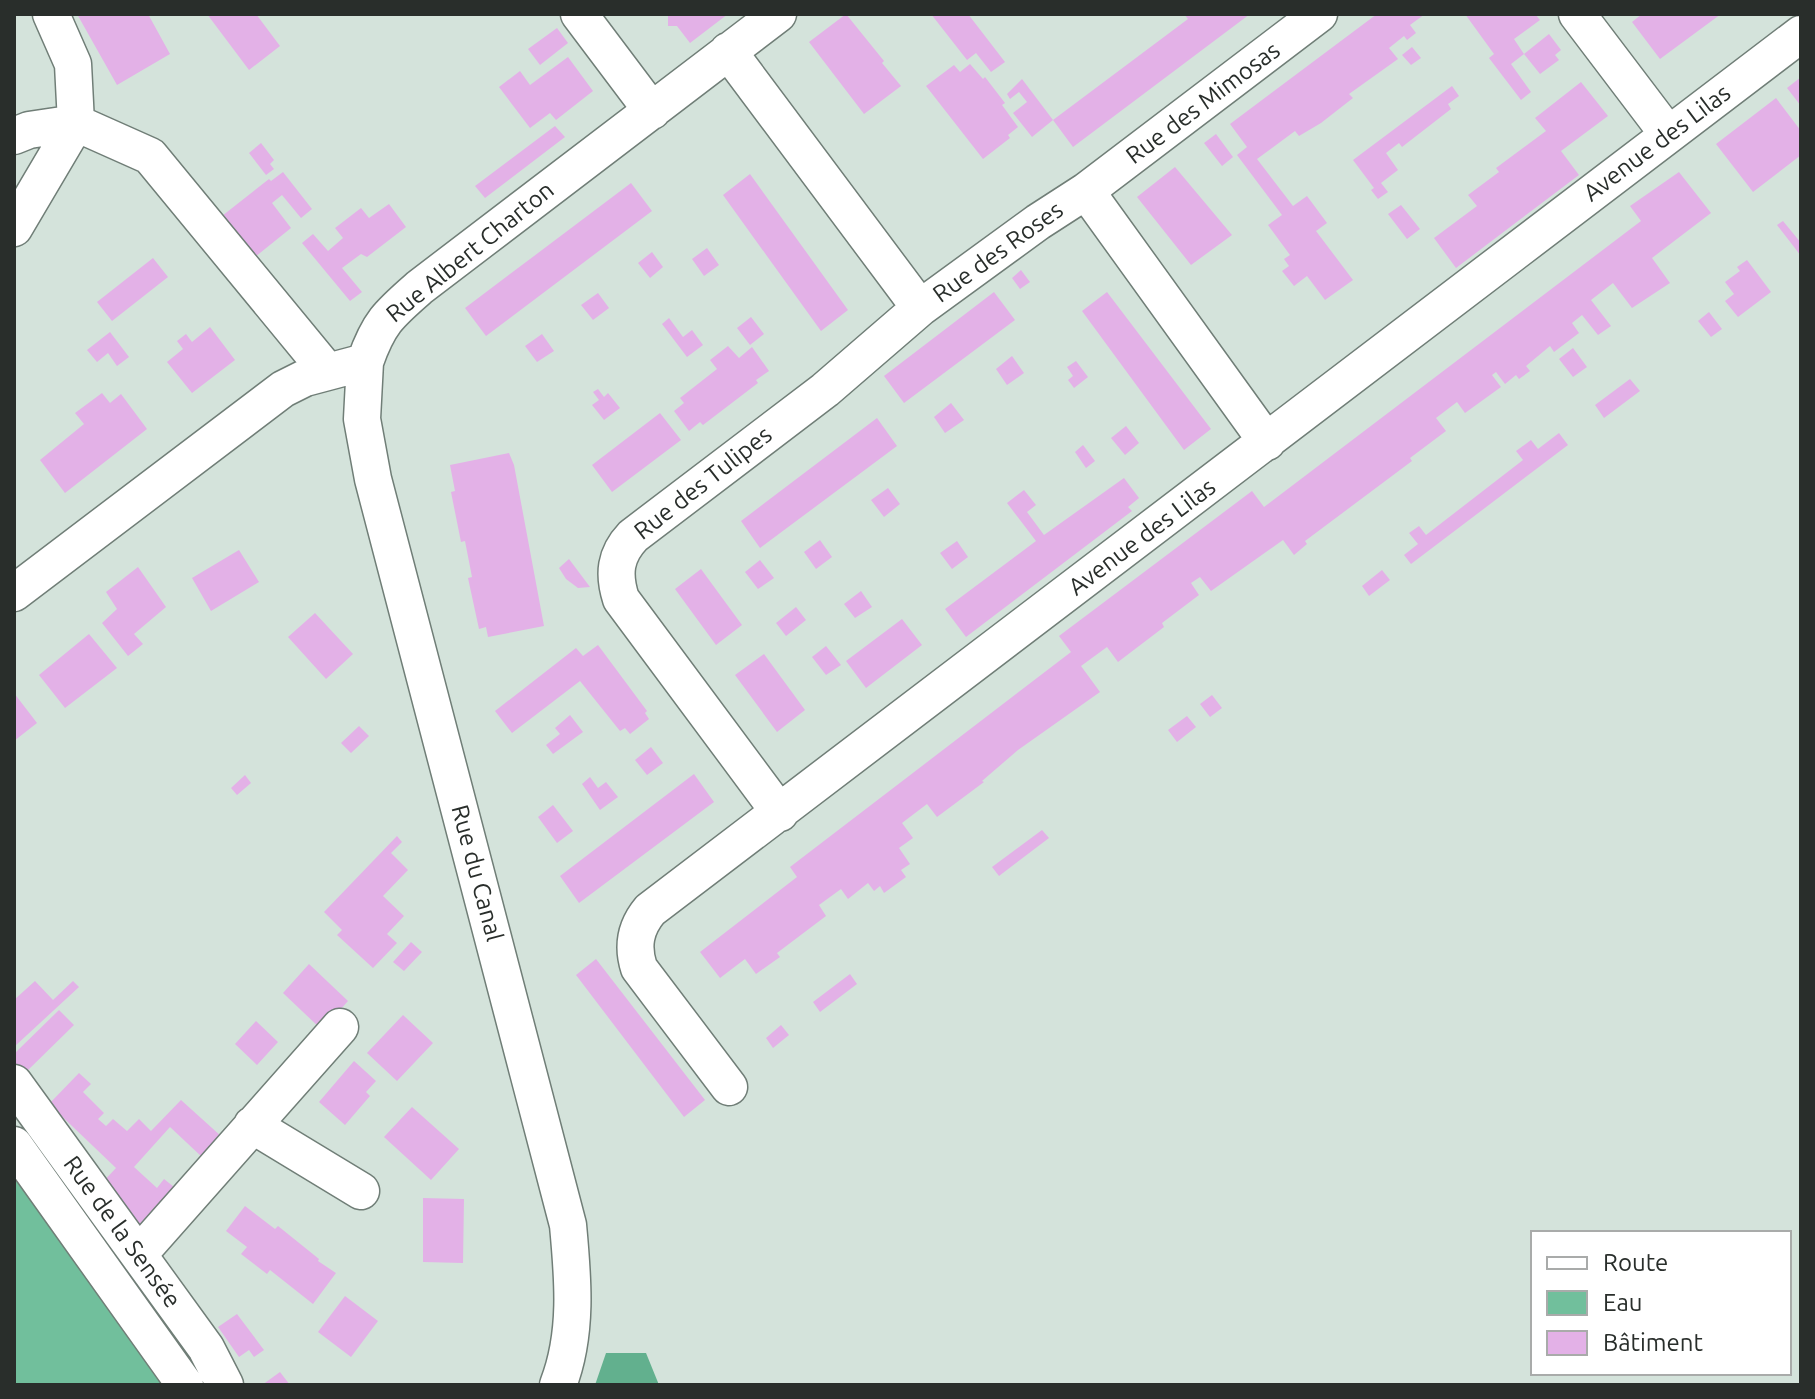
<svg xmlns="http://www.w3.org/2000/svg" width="1815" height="1399" font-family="Ubuntu,sans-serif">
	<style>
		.forest { fill: #62b08e }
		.water { fill: #71bf9c }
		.building { fill: #e3b1e7 }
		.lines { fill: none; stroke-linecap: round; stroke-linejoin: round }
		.minor-casing { stroke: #707e77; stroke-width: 39 }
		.minor { stroke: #fff; stroke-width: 36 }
		.labels { text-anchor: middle; stroke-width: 6; stroke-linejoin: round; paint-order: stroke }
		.street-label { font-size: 24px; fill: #292e2b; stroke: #fff }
	</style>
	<rect width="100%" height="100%" fill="#d4e3db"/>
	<path class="forest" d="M606,1353H646L659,1385H595Z"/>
	<path class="water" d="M14,1176L165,1385H14Z"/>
	<path class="building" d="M77,14H148L170,54L117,85Z
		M207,14H256L280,46L249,70Z
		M668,14H728L690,43L677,26H668Z
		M846,14L884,61L882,63L901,86L864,114L809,42Z
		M931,14H968L1005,62L991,72L976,53L967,60Z
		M1184,14H1250L1073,147L1053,120L1188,19Z
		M1377,14H1425L1410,25L1416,33L1407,40L1404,36L1389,48L1398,59L1349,94L1353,98L1321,123L1299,136L1295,131L1257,159L1293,206L1307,196L1327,223L1316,231L1353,280L1325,300L1307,276L1294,286L1282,271L1289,266L1284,259L1290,255L1268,225L1282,215L1237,155L1247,147L1230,124Z
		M1465,14H1535L1540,20L1514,39L1524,54L1511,64L1531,92L1521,100L1489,58L1494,54Z
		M1642,14H1721L1660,59L1632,22Z
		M557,28L568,43L540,65L528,49Z
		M1549,34L1561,50L1555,55L1559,60L1540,74L1524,54Z
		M1412,47L1421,58L1411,65L1402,55Z
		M568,57L593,91L556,120L550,113L530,128L499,87L520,71L530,85Z
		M970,64L983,79L985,77L1005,103L1002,105L1018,127L1008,135L1010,138L983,159L926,86L954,65L960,72Z
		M1801,77V106L1787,88Z
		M1022,79L1053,120L1032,137L1013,113L1027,102L1019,92L1010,99L1007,94Z
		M1581,82L1608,116L1561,151L1579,175L1456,268L1434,238L1477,206L1468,195L1499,172L1496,168L1546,131L1535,118Z
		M1452,86L1459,96L1448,104L1451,109L1402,147L1399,143L1386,153L1398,170L1381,183L1388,192L1378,199L1371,190L1374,188L1353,160Z
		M1776,98L1801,131V155L1753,192L1716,144Z
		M555,126L565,137L485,198L475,186Z
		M1216,134L1233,157L1222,166L1204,143Z
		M261,143L274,160L270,164L274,169L266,175L249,153Z
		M1175,167L1232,235L1191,265L1137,197Z
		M283,172L312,209L301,218L282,195L272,203L291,228L255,257L222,216L269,179L271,181Z
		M1679,172L1711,213L1652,258L1670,283L1632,308L1613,283L1591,300L1611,326L1598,335L1582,315L1572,323L1579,333L1554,352L1550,346L1526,366L1530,371L1519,379L1516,375L1505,384L1496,372L1492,375L1501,387L1465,413L1457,402L1436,418L1446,431L1410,458L1412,461L1305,541L1307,544L1294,555L1283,540L1211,591L1200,577L1191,583L1199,595L1162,623L1164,627L1118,662L1107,647L1081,666L1100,692L1018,750L982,781L984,782L937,817L927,804L902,823L913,838L899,848L910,864L901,870L906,877L884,893L880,886L874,891L868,883L848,899L841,889L819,905L826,916L777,953L780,957L756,974L745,959L720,978L700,952L797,877L790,867L1071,652L1059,636L1252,491L1264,507L1641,221L1630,206Z
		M750,174L848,310L821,331L723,195Z
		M631,183L652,211L486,336L465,308Z
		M389,204L406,227L367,257L361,254L342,268L362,292L350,301L302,243L313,234L328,251L343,238L335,228L361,208L369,218Z
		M1401,205L1420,229L1407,239L1388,214Z
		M1783,221L1801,243V256L1777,225Z
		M707,248L719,265L704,276L692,259Z
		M652,252L663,267L650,278L638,263Z
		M153,258L168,277L112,321L97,302Z
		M1747,260L1771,292L1738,317L1725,301L1734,294L1725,282L1740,271L1737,267Z
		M1021,270L1030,282L1020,289L1012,278Z
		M994,292L1015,320L904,403L884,376Z
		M1107,292L1211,429L1184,450L1082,311Z
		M598,293L609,308L593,320L581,305Z
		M1709,312L1722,329L1711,337L1698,321Z
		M751,317L764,334L750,345L737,328Z
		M669,318L683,337L692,330L703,345L687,357L662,324Z
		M210,327L235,360L192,393L167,362L183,349L177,341L186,334L192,342Z
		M110,332L129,357L117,366L108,353L97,362L87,350Z
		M542,334L554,351L537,362L525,346Z
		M728,346L739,358L752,347L769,371L756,380L758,383L703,425L700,422L689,431L674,411L684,403L680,398L717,369L710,360Z
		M1573,348L1587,367L1573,377L1559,359Z
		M1012,356L1024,373L1007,385L996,369Z
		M1076,361L1088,377L1074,388L1068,380L1073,376L1067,367Z
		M1630,379L1640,391L1604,418L1595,405Z
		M598,389L604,397L608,393L620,408L604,420L592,405L599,400L593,392Z
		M102,393L110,403L121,394L147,429L65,493L40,460L84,424L75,413Z
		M951,403L964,420L945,433L934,417Z
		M660,413L681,440L612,492L592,465Z
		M877,418L897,446L760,548L741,521Z
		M1126,426L1139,443L1125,455L1111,438Z
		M1559,433L1568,445L1411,564L1404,555L1418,544L1409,533L1419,526L1426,535L1523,460L1516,451L1531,440L1538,449Z
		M1083,445L1095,461L1086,468L1075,452Z
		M509,453L514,465L544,626L488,637L486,627L479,629L468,578L472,577L465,541L461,542L451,492L455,491L450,465Z
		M1124,478L1139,498L1128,507L1132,511L966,637L945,609L1036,541L1007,503L1024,490L1036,505L1027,512L1044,535Z
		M888,488L900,504L884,517L871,500Z
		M820,540L832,557L816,569L804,552Z
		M957,541L968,557L952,569L940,553Z
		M239,550L259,582L211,611L192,578Z
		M569,559L590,587L578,588L566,579L559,568Z
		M760,560L774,578L758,589L745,572Z
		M138,567L166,607L134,634L143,644L128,656L102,623L117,609L106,592Z
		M701,569L742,625L716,645L675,589Z
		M1382,570L1390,580L1369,596L1362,586Z
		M861,591L872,607L855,618L844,604Z
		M796,607L806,620L786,636L776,623Z
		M315,613L353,654L326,679L288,637Z
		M902,619L922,645L866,688L846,661Z
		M89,634L117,668L65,708L39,675Z
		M598,645L647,711L645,713L649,719L630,734L625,728L620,731L580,681L512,733L495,711L576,648L583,656Z
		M826,646L841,665L826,675L812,657Z
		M764,654L805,710L777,732L735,675Z
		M14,693L37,723L14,741Z
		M1212,695L1222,708L1210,717L1200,704Z
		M570,715L583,732L553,754L546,745L560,734L555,728Z
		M1187,716L1196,727L1177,742L1168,730Z
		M359,726L369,736L351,753L341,743Z
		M651,747L663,763L647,775L635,760Z
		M694,774L714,802L579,903L560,876Z
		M245,775L251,783L237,795L231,788Z
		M590,777L598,788L606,782L618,797L600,810L582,784Z
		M553,805L573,831L557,843L538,817Z
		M1042,830L1049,838L999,876L992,867Z
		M397,836L402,842L391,853L408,870L383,896L404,916L387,934L397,943L373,968L337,935L342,930L324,912Z
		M411,942L422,952L404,971L393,962Z
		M596,959L705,1100L684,1117L576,975Z
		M309,964L348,1001L322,1030L283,993Z
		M850,974L857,984L820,1012L813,1002Z
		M35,981L53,1000L73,981L79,987L14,1047V1000Z
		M59,1010L74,1025L25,1073L14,1062V1054Z
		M403,1015L433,1043L397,1081L367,1053Z
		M256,1021L278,1042L257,1065L235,1044Z
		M781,1025L789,1035L773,1048L766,1038Z
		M354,1061L376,1081L366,1092L370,1096L345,1125L319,1102Z
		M79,1073L91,1084L83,1092L104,1113L98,1119L106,1126L113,1119L127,1131L139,1119L151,1131L181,1100L222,1137L202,1157L170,1127L134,1167L157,1188L164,1179L174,1187L133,1231L100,1185L116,1168L49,1104Z
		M412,1107L459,1149L431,1180L384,1137Z
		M423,1198L464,1199L463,1263L423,1262Z
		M245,1206L275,1229L278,1226L319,1259L318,1261L336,1273L313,1304L270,1270L267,1274L241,1254L247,1247L226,1231Z
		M345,1296L378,1321L351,1357L318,1332Z
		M237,1314L264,1350L254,1357L249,1350L239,1357L218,1327Z
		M280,1372L290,1385H262Z"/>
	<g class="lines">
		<defs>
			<path id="minor" d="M51,14L73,64L76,123L150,156L327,371
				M579,14L652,111
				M1577,14L1668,134
				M728,51L920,308L1038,222L1086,191L1267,442
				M14,136L29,130L76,123
				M1086,191L1319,14
				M14,228L76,123
				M365,362L362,419L373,479L568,1225C573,1278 578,1334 558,1385
				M14,593L283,389L305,378L365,362C379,322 389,314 420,287L778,14
				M780,813L621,599C613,574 615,555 633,536L825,390L920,308
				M14,1083L206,1348L225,1385
				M729,1087L639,968C632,946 635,928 650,910L1801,34
				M252,1125L361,1191
				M14,1145L185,1385
				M139,1254L340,1027"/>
		</defs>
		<use href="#minor" class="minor-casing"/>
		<use href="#minor" class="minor"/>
	</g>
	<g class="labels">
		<g class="street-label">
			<text transform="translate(1203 103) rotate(-37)" y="8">Rue des Mimosas</text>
			<text transform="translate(1657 143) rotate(-37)" y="8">Avenue des Lilas</text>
			<text transform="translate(470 252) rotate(-39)" y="8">Rue Albert Charton</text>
			<text transform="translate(998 252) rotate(-36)" y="8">Rue des Roses</text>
			<text transform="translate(703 483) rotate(-38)" y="8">Rue des Tulipes</text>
			<text transform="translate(1142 537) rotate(-37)" y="8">Avenue des Lilas</text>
			<text transform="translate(477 873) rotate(75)" y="8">Rue du Canal</text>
			<text transform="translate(122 1232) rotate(54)" y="8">Rue de la Sensée</text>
		</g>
	</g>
	<rect width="1815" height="1399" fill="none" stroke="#292e2b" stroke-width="32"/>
	<rect x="1531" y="1231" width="260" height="144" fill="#ffffff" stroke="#a9abaa" stroke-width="2"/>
	<rect x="1547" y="1257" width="40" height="12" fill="#ffffff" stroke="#a9abaa" stroke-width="2"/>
	<text x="1603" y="1271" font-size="24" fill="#292e2b">Route</text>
	<rect x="1547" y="1291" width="40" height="24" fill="#71bf9c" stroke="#a9abaa" stroke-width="2"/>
	<text x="1603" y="1311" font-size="24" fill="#292e2b">Eau</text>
	<rect x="1547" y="1331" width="40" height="24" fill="#e3b1e7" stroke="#a9abaa" stroke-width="2"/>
	<text x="1603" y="1351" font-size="24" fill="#292e2b">Bâtiment</text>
</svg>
